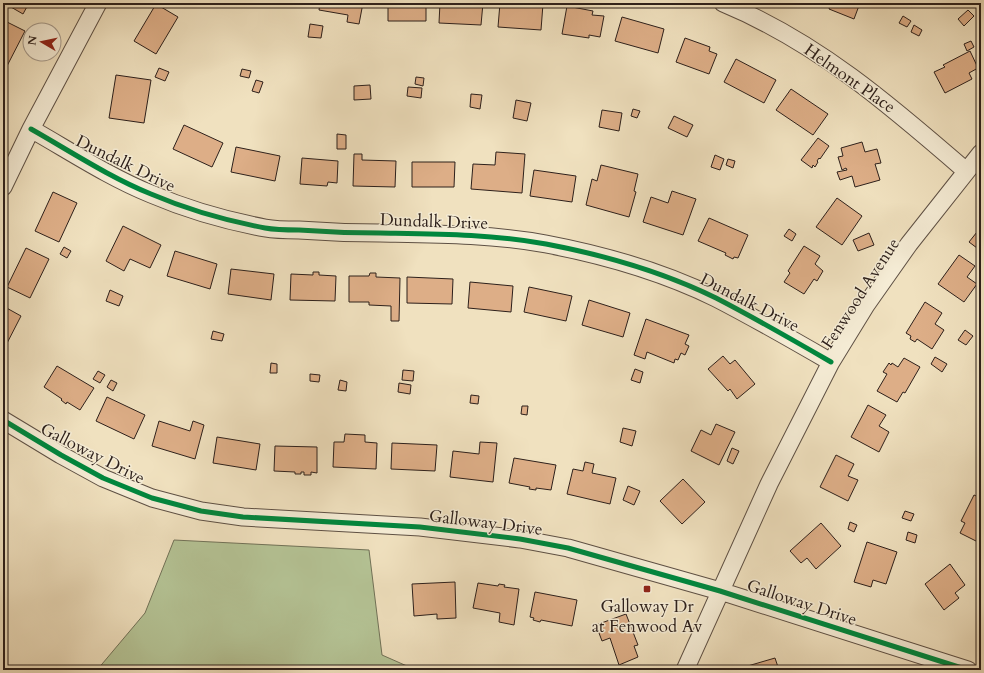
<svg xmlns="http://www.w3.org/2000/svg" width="984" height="673" font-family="Cardo,serif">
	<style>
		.green { fill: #b5c496; stroke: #717258 }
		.building { fill: #ddae87; stroke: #2d201b }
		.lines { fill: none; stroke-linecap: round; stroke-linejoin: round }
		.street-casing { stroke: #5e5044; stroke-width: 19 }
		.street { stroke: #f5ecd5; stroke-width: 17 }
		.cycleway-casing { stroke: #f5ecd5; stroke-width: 8 }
		.cycleway { stroke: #00873e; stroke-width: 5 }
		.poi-dot { fill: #8f2418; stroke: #f5ecd5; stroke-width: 1.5 }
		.labels { text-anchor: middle; stroke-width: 3; stroke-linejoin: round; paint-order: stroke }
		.street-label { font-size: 17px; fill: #2d201b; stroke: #f5ecd5 }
		.poi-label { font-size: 17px; fill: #2d201b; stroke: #f5ecd5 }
	</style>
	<rect width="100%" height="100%" fill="#f0e1bf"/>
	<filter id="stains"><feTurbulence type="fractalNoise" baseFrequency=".005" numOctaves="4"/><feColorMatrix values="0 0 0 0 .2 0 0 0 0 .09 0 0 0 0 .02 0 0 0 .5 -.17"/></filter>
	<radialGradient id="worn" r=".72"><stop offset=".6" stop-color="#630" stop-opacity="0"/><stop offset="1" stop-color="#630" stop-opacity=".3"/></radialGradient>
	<path class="green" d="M174,540L369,550L382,655L416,670H97L145,613Z"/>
	<path class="building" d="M4,3H29L23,14Z
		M320,3H363L359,24L347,22L348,15L319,10Z
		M388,3H426V21H388Z
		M440,3H483L481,25L439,23Z
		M500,3L543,4L541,30L498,27Z
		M831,3H860L854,19L829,9Z
		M156,4L178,17L156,54L134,41Z
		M567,6L593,11L592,15L604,16L600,37L589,35V38L562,34Z
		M968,10L974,16L964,26L958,19Z
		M903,16L911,21L907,27L899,23Z
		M622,17L664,29L658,53L615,41Z
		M3,20L25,31L7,66L3,64Z
		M310,24L323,26L321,38L308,37Z
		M914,25L922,30L919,36L911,32Z
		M685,38L710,47L709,51L717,54L709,74L676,62Z
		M971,41L974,47L967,51L964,44Z
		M970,51L978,68L969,73L972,79L945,93L934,72L945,67L943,65Z
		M736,59L776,80L764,103L724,82Z
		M159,68L169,72L165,81L155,77Z
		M242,69L251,71L249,78L240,76Z
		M116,75L151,80L144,123L109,118Z
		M416,77L424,78L423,86L415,84Z
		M256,80L263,82L259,93L252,91Z
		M370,85L371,99L354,100V86Z
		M408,87L422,88L421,98L407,96Z
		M791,89L828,114L813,135L776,110Z
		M471,94L482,95L480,109L470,107Z
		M516,100L531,103L527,121L513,118Z
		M633,109L640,111L637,118L631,116Z
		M602,110L622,113L619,131L599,127Z
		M674,116L693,125L687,137L668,128Z
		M184,125L223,143L212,167L173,149Z
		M337,134L346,135V149H337Z
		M818,138L829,146L820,159L819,158L817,161L818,162L815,167L813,165L812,168L801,160Z
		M862,142L865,152L877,149L881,163L875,164L880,180L855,187L852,176L840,180L837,172L847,170L846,168L842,170L838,157L843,156L841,148Z
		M236,147L280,156L275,181L231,172Z
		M496,152L525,154L522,193L471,189L473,164L495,165Z
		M354,154H362V160L396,161L395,187L353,186Z
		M715,155L724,159L720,170L711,167Z
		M302,158L338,161L337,183L328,182L327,186L300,184Z
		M728,159L735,161L733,168L726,165Z
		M412,162H455L454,187H412Z
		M601,165L638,174L634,191L636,192L629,217L586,205L592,179L597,181Z
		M534,170L576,176L572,202L530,196Z
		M672,191L696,199L683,235L643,222L651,197L668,203Z
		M53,192L77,203L59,242L35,231Z
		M837,198L862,216L842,245L816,227Z
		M709,218L748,235L738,258L734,257L733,259L725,255L726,253L698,241Z
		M123,226L161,245L150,268L130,259L124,271L106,261Z
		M981,227V251L969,242Z
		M789,229L796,234L792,241L784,236Z
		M869,233L874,245L858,251L853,240Z
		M804,246L820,256L815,264L823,271L817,281L814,279L804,294L784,282L790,273L788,271Z
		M64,247L71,251L67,258L60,254Z
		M26,248L49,259L30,298L7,287Z
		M175,251L217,264L210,289L167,276Z
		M959,255L975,266L967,277L977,284L964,302L938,284Z
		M231,269L274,274L271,300L228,294Z
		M313,272H319V275L336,276L335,301L290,300L291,274L313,275Z
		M370,273H376V277L400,278L399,321H391V306L369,305V302H349V276H369Z
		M407,277L453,279L452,304L407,303Z
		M470,282L513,286L511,312L468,308Z
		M529,287L572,296L566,321L524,312Z
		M110,290L123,296L119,306L106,301Z
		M589,300L630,313L623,337L582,325Z
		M925,302L942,313L935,324L944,330L932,349L917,339L915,342L910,339L911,336L906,333Z
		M3,306L21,316L3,351Z
		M646,319L689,335L685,344L689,346L685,355L681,353L678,360L675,359L674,363L647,352L645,359L634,355Z
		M965,330L973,336L966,345L958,340Z
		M213,331L224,334L222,341L211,339Z
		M723,356L730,364L735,360L755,384L737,399L730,389L728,391L708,369Z
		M935,357L947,364L942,372L931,364Z
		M904,358L920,367L905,393L903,392L897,402L877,391L887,374L883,372L889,363L891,365L892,363L898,367Z
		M271,363L277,364V373H270Z
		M57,366L94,388L80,410L67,402L66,404L61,400L62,399L44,387Z
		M635,369L643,372L640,383L631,380Z
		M403,370L414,371L413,381L402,380Z
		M98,371L105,375L100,383L93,379Z
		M310,374L320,375L319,382L310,381Z
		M111,380L117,383L113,391L107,387Z
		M340,380L347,382L346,391L338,390Z
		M399,383L411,385L410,394L398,392Z
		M471,395L479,396L478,404L470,403Z
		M107,397L145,415L134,439L96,421Z
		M868,405L886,415L879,426L889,432L879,452L851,437Z
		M522,406H528L527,415L521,414Z
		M159,421L190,431L193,421L204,425L195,459L152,446Z
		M716,424L735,432L719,465L691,451L701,430L711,435Z
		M623,428L636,431L632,446L620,442Z
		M345,434L365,435V442L377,443L376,469L333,467L334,442H344Z
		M217,437L260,444L256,470L213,463Z
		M480,442L497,443L493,482L450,477L453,451L479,454Z
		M392,443L437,445L435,471L391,469Z
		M275,446L317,447V473L311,472V475H304V472H301V474H295V472L274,471Z
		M732,448L739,451L733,464L727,461Z
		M836,455L854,464L848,476L858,480L848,501L820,487Z
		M514,458L556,465L551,490L536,488V490L529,489L530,487L509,483Z
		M585,462L594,464L592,473L616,478L610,504L567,494L573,469L583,471Z
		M683,479L705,502L682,524L660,501Z
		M628,486L640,491L634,505L623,500Z
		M974,495L981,498V540L980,543L960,533L965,523L961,521Z
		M905,511L914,514L911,521L902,518Z
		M850,522L857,525L854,532L848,529Z
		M821,523L841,546L816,569L807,558L801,563L790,551Z
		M908,532L917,535L915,543L906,540Z
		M867,542L897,552L886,584L873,580L871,587L854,582Z
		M950,564L965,585L955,593L959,598L944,610L925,584Z
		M455,582L456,618L437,619V614L414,616L412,584Z
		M478,583L498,586L499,584L505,585L504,587L519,589L514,625L499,622L500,613L473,608Z
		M535,592L577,600L572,626L541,620L540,622L533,620L534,618L530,617Z
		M626,614L638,645L634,646L638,657L619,665L610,638L602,641L596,625Z
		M775,658L779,670H734Z"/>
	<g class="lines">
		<defs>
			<path id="street" d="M723,3C817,42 890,105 966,171
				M31,129C70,151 109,177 151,194C186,209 228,221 265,228C276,230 288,230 299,230C326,232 353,233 380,233C435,234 492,234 546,244C604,255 663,272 716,298C755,318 793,340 831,362
				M3,187L31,129L98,3
				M3,420L61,455L103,478L152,498L201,511L243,517L420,527L520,539L568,548L720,591L968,670
				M685,670L769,484L831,362L866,305L909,244L981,153"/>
		</defs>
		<use href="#street" class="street-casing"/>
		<use href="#street" class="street"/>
		<defs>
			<path id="cycleway" d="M31,129C70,151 109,177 151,194C186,209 228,221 265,228C276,230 288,230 299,230C326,232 353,233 380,233C435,234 492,234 546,244C604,255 663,272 716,298C755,318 793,340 831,362
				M3,420L61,455L103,478L152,498L201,511L243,517L420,527L520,539L568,548L720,591L968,670"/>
		</defs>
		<use href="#cycleway" class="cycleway-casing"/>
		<use href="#cycleway" class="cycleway"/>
	</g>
	<rect class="poi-dot" x="643" y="585" width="8" height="8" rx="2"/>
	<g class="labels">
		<g class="street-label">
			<text transform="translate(850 78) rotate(35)" y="6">Helmont Place</text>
			<text transform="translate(126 163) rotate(26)" y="6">Dundalk Drive</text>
			<text transform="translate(434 221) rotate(2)" y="6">Dundalk Drive</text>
			<text transform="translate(860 293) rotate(-57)" y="6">Fenwood Avenue</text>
			<text transform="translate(750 302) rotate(27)" y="6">Dundalk Drive</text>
			<text transform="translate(93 453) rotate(27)" y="6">Galloway Drive</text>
			<text transform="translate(486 522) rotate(7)" y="6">Galloway Drive</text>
			<text transform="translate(802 602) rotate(18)" y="6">Galloway Drive</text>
		</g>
		<g class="poi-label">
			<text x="647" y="612">Galloway Dr<tspan x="647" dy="20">at Fenwood Av</tspan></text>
		</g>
	</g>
	<rect width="984" height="673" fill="none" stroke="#f0e1bf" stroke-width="16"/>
	<rect x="4" y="4" width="976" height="665" fill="none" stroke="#2d201b" stroke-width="2"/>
	<rect x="8" y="8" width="968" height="657" fill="none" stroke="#2d201b"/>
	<g transform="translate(42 42) rotate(279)"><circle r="19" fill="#f5ecd5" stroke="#a59a8b"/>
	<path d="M0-3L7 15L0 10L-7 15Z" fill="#8f2418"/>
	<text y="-6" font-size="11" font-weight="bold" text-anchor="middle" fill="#2d201b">N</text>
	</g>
	<rect width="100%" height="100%" filter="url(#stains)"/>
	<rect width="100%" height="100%" fill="url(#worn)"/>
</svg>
